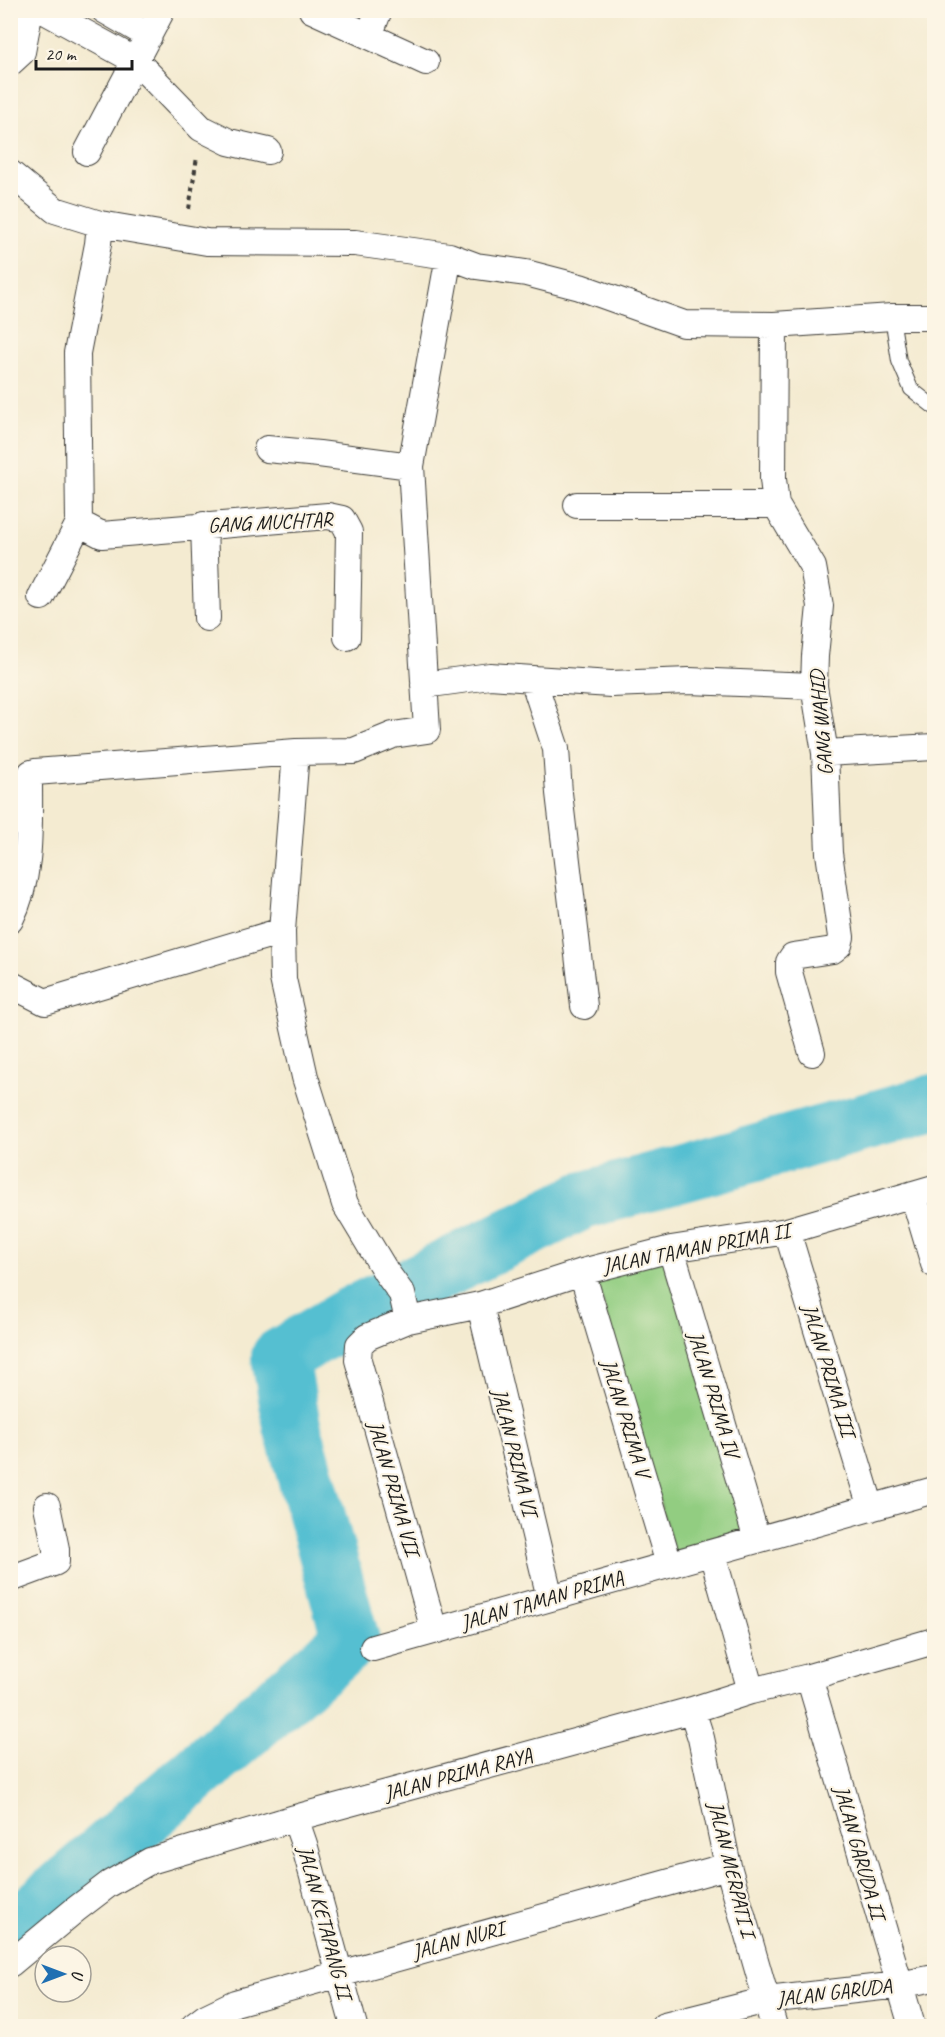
<svg xmlns="http://www.w3.org/2000/svg" width="945" height="2037" font-family="Caveat,sans-serif">
	<style>
		.green { fill: #92cd81; stroke: #57744e; stroke-width: 1.5 }
		.lines { fill: none; stroke-linecap: round; stroke-linejoin: round }
		.river { stroke: #55bfd1; stroke-width: 58 }
		.lane-casing { stroke: #3c3b37; stroke-width: 16 }
		.street-casing { stroke: #3c3b37; stroke-width: 28 }
		.path { stroke: #3c3b37; stroke-width: 4; stroke-dasharray: 4.5 4.5; stroke-linecap: butt }
		.lane { stroke: #fff; stroke-width: 14 }
		.street { stroke: #fff; stroke-width: 26 }
		.labels { text-anchor: middle; stroke-width: 4.5; stroke-linejoin: round; paint-order: stroke }
		.street-label { font-size: 21px; fill: #1c1c1c; stroke: #fcf5e5 }
	</style>
	<rect width="100%" height="100%" fill="#fcf5e5"/>
	<filter id="ink" filterUnits="userSpaceOnUse"><feTurbulence type="fractalNoise" baseFrequency=".0167" numOctaves="2"/><feDisplacementMap in="SourceGraphic" scale="12" xChannelSelector="R" yChannelSelector="G"/><feConvolveMatrix kernelMatrix="1 2 1 2 8 2 1 2 1" color-interpolation-filters="sRGB"/></filter>
	<filter id="wash" filterUnits="userSpaceOnUse"><feTurbulence type="fractalNoise" baseFrequency=".008" numOctaves="4" result="noise"/><feDisplacementMap in="SourceGraphic" scale="24" xChannelSelector="R" yChannelSelector="G"/><feGaussianBlur stdDeviation="1.35" result="paint"/><feColorMatrix in="noise" values="0 0 0 0 0 0 0 0 0 0 0 0 0 0 0 0 0 1.4 0 .05"/><feComposite in="paint" operator="in"/></filter>
	<g filter="url(#wash)">
		<rect width="100%" height="100%" fill="#f4ebd1"/>
		<path class="green" d="M665,1259L747,1533L674,1553L595,1276Z"/>
		<g class="lines">
			<path class="river" d="M10,1933L351,1640L292,1426L280,1357L348,1317L582,1201L934,1103"/>
		</g>
	</g>
	<g filter="url(#ink)">
		<g class="lines">
			<defs>
				<path id="lane" d="M892,317L899,361L911,389L934,407"/>
				<path id="street" d="M43,10L136,61L201,128L229,142L268,151
					M104,10L149,36
					M312,10L426,62
					M369,36L379,10
					M10,63L22,52L30,10
					M87,152L162,10
					M10,173L55,210L100,224L207,242L355,243L449,256L476,266L526,273L580,287L684,324L774,325L892,317H934
					M100,224L98,244L77,353L79,523L102,535L328,516L342,519L349,532L347,637
					M774,325L773,479L776,505L813,567L820,606L815,656L814,686L825,753L829,853L841,937L839,945L833,950L793,956L789,962V972L812,1053
					M267,449L319,454L411,466
					M577,505H776
					M204,525L207,618
					M41,597L79,523
					M424,685L490,676L533,679
					M296,752L282,931L283,979L305,1077L345,1204L386,1272L402,1294L408,1320
					M825,753L934,747
					M10,920C32,877 29,827 29,780L31,773L35,772L296,752L354,751L393,735L427,730L411,466L449,256
					M10,984L45,1002L282,931
					M584,1006L559,793L556,749L533,679L611,684L689,681L814,686
					M913,1194L934,1264
					M787,1231L871,1508
					M671,1249L757,1540
					M582,1272L669,1564
					M480,1305L550,1598
					M712,1553L751,1691
					M10,1579L56,1562V1549L47,1506
					M434,1630L358,1360L359,1345L367,1337L408,1320L480,1305L582,1272L671,1249L787,1231L934,1188
					M373,1648L934,1490
					M809,1677L912,2026
					M692,1710L701,1738L728,1866L774,2026
					M295,1818L304,1844L354,2026
					M10,1964L75,1910L109,1884L150,1861L295,1818L692,1710L751,1691L809,1677L934,1641
					M194,2026L206,2017L235,2003L728,1866
					M664,2026L767,2000L899,1985L934,1978"/>
			</defs>
			<use href="#lane" class="lane-casing"/>
			<use href="#street" class="street-casing"/>
			<path class="path" d="M189,209L197,157"/>
			<use href="#lane" class="lane"/>
			<use href="#street" class="street"/>
		</g>
	</g>
	<g class="labels">
		<g class="street-label">
			<text transform="translate(270 522) rotate(-3)" y="7">GANG MUCHTAR</text>
			<text transform="translate(821 723) rotate(-95)" y="7">GANG WAHID</text>
			<text transform="translate(696 1248) rotate(-11)" y="7">JALAN TAMAN PRIMA II</text>
			<text transform="translate(829 1370) rotate(73)" y="7">JALAN PRIMA III</text>
			<text transform="translate(714 1394) rotate(73)" y="7">JALAN PRIMA IV</text>
			<text transform="translate(626 1418) rotate(73)" y="7">JALAN PRIMA V</text>
			<text transform="translate(515 1452) rotate(76)" y="7">JALAN PRIMA VI</text>
			<text transform="translate(394 1488) rotate(74)" y="7">JALAN PRIMA VII</text>
			<text transform="translate(542 1600) rotate(-16)" y="7">JALAN TAMAN PRIMA</text>
			<text transform="translate(458 1774) rotate(-15)" y="7">JALAN PRIMA RAYA</text>
			<text transform="translate(860 1852) rotate(74)" y="7">JALAN GARUDA II</text>
			<text transform="translate(732 1869) rotate(76)" y="7">JALAN MERPATI I</text>
			<text transform="translate(325 1922) rotate(75)" y="7">JALAN KETAPANG II</text>
			<text transform="translate(458 1940) rotate(-15)" y="7">JALAN NURI</text>
			<text transform="translate(834 1992) rotate(-7)" y="7">JALAN GARUDA</text>
		</g>
	</g>
	<rect width="945" height="2037" fill="none" stroke="#fcf5e5" stroke-width="36"/>
	<g transform="translate(63 1974) rotate(90)"><circle r="28" fill="#fcf5e5" stroke="#a29e95" stroke-width="1.5"/>
	<path d="M0-4.5L10 22L0 15L-10 22Z" fill="#1f6fb2"/>
	<text y="-9" font-size="16" font-weight="bold" text-anchor="middle" fill="#1c1c1c">U</text>
	</g>
	<path d="M36 60v9h96v-9" fill="none" stroke="#1c1c1c" stroke-width="3"/>
	<text x="45" y="60" font-size="18" fill="#1c1c1c" stroke="#fcf5e5" stroke-width="4.5" paint-order="stroke">20 m</text>
</svg>
